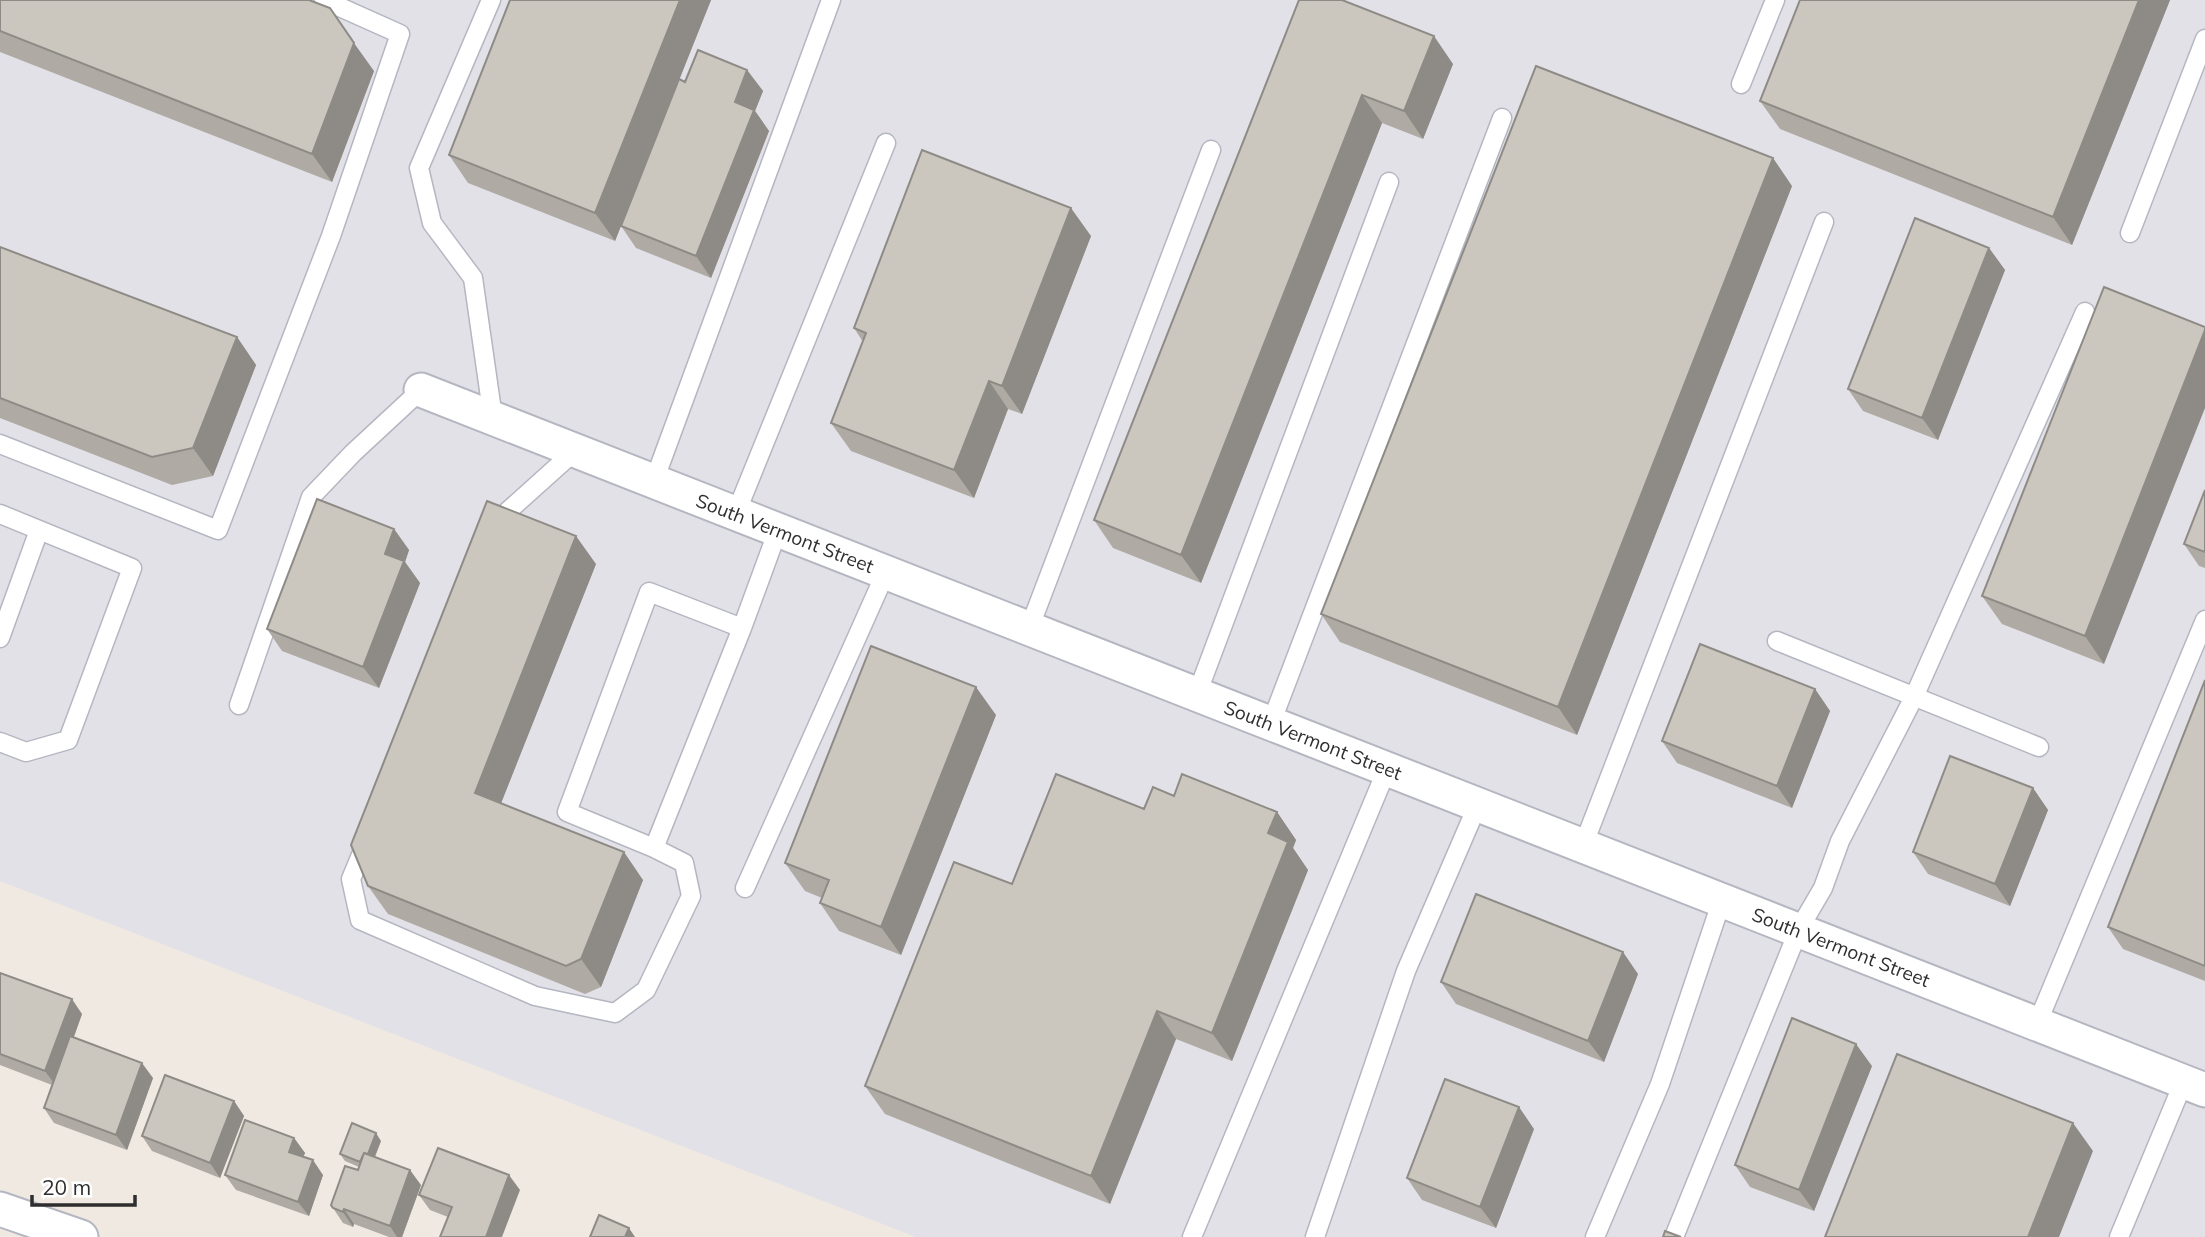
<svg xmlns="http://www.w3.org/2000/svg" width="2205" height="1237" font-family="Mulish,sans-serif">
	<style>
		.industrial { fill: #e3e1e8 }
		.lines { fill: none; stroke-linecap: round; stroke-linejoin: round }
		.lane-casing { stroke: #b4b7c1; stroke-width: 21 }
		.street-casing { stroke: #b4b7c1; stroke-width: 37 }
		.lane { stroke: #fff; stroke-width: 18 }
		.street { stroke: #fff; stroke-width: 33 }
		.wall { fill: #afaba4 }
		.shaded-wall { fill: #8e8b86 }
		.building { fill: #cbc7bf; stroke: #8e8b86; stroke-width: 2 }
		.labels { text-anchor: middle; stroke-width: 5; stroke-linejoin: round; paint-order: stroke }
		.street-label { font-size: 19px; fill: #2e2e2e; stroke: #fff }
	</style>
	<rect width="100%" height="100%" fill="#efe9e1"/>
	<path class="industrial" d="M0,0H2205V1237H916L0,881Z"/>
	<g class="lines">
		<defs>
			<path id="lane" d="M491,0L419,168L432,223L473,278L493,418
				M1741,84L1775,0
				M2130,233L2205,39
				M0,444L218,530L331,236L400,34L324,0
				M654,481L831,0
				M736,513L886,143
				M0,514L132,568L68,740L26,752L0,742
				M496,525L498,520L576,450
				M742,628L649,592L567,812L654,848L742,628L778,530
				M1029,629L1211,150
				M0,638L39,530
				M1777,641L2039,747
				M1197,694L1389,182
				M239,705L311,497L353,453L421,390
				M1271,723L1502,118
				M366,843L351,879L360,920L535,996L615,1013L646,990L691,896L684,863L654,848
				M1583,846L1824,222
				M745,888L886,572
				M2037,1024L2205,620
				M1192,1237L1387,769
				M1315,1237L1406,971L1478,804
				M1595,1237L1660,1084L1722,900
				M1674,1237L1799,929L1823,888L1840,841L1914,697L2085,312
				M2119,1237L2184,1081"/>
			<path id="street" d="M421,390L2205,1090
				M0,1209L81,1237"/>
		</defs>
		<use href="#lane" class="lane-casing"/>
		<use href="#street" class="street-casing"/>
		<use href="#lane" class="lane"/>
		<use href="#street" class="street"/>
	</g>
	<path class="wall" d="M0,0L374,71L332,182L0,52Z
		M510,0H711L679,80L685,82L747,70L763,91L755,111L769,131L711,278L636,248L621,226L644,168L615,241L468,183L449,155Z
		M1299,0L1453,64L1423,139L1382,123L1201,583L1113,548L1094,520Z
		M1800,0H2170L2072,245L1780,129L1760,101Z
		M1792,186L1577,735L1340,642L1321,614Z
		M1091,236L1022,414L1008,409L974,498L851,451L831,423L863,342L854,328Z
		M0,247L237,337L256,365L213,476L172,485L0,418Z
		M1989,248L2005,270L1938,440L1863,411L1848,389Z
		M2104,287V664L2002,624L1982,596Z
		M2205,490V568L2199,566L2184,544Z
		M394,529L409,550L405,562L420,583L379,688L282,651L267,629Z
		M596,564L501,803L643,880L601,987L585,994L388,914L368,886Z
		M2205,680V981L2123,949L2108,927Z
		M1815,689L1830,711L1792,808L1677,763L1662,741Z
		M996,715L901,955L839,931L820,903L822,898L805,891L785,863Z
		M2033,788L2048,810L2010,906L1928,874L1913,852Z
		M1174,796L1277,812L1296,840L1293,848L1308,870L1232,1061L1176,1039L1110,1204L885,1114L865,1086L1012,884Z
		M0,973L82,1014L74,1037L153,1078L127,1150L54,1123L44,1108L52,1085L0,1065Z
		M1638,974L1604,1062L1456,1004L1441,982Z
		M1872,1066L1814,1211L1750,1187L1735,1165Z
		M234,1101L244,1116L220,1178L152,1151L142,1136Z
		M1534,1129L1496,1228L1422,1200L1407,1178Z
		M294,1138L305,1153L303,1157L323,1175L309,1216L236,1190L225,1175Z
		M381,1141L375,1157L421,1185L402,1237H389L354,1224L353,1227L343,1223L333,1208L359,1167L345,1161L340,1154Z
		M520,1190L448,1217L430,1210L419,1195Z"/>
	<path class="shaded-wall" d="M680,0H711L615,241L595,213Z
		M2139,0H2170L2072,245L2053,217Z
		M1434,36L1453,64L1423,139L1404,111Z
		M354,43L374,71L332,182L312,154Z
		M747,70L763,91L755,111L769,131L711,278L696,256L735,102Z
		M1362,95L1382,123L1201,583L1181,555Z
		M1773,158L1792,186L1577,735L1558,707Z
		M1071,208L1091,236L1022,414L1002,386Z
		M1989,248L2005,270L1938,440L1922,418Z
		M2205,330V408L2104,664L2085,636Z
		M237,337L256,365L213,476L193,448Z
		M989,381L1008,409L974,498L954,470Z
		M394,529L409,550L405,562L420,583L379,688L363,667L385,554Z
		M576,536L596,564L494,821L475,793Z
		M976,687L996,715L901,955L881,927Z
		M1815,689L1830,711L1792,808L1777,786Z
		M2033,788L2048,810L2010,906L1995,884Z
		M1277,812L1296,840L1293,848L1308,870L1232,1061L1212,1033L1268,833Z
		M624,852L643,880L601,987L581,959Z
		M1623,952L1638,974L1604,1062L1588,1041Z
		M72,999L82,1014L56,1086L45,1071Z
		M1157,1011L1176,1039L1110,1204L1091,1176Z
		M1856,1044L1872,1066L1814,1211L1799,1190Z
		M142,1063L153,1078L127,1150L116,1135Z
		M234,1101L244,1116L220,1178L210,1163Z
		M1519,1107L1534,1129L1496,1228L1480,1207Z
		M2073,1123L2093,1151L2059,1237H2028Z
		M376,1133L381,1141L369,1171L364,1163Z
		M294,1138L305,1153L299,1167L289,1152Z
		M313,1160L323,1175L309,1216L298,1202Z
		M410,1170L421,1185L402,1237H397L390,1226Z
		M509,1175L520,1190L502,1237H486Z
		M344,1209L354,1224L353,1227L343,1212Z
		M629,1228L635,1237H625Z"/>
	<path class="building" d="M0,0H309L330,8L354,43L312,154L0,31Z
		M510,0H680L595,213L449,155Z
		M1299,0H1342L1434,36L1404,111L1362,95L1181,555L1094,520Z
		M1800,0H2139L2053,217L1760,101Z
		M698,50L747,70L735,102L754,110L696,256L621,226L679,79L685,82Z
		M1536,66L1773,158L1558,707L1321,614Z
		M922,150L1071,208L1002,386L989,381L954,470L831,423L866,333L854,328Z
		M1915,218L1989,248L1922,418L1848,389Z
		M0,247L237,337L193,448L152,457L0,398Z
		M2104,287L2205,327V330L2085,636L1982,596Z
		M2205,490V552L2184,544Z
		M317,499L394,529L385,554L404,561L363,667L267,629Z
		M487,501L576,536L475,793L624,852L581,959L566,966L368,886L351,845Z
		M1700,644L1815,689L1777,786L1662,741Z
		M871,646L976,687L881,927L820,903L829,880L785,863Z
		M2205,680V966L2108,927Z
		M1950,756L2033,788L1995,884L1913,852Z
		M1056,774L1144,809L1153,787L1174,796L1182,774L1277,812L1268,833L1288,842L1212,1033L1157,1011L1091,1176L865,1086L954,862L1012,884Z
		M1476,894L1623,952L1588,1041L1441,982Z
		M0,973L72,999L45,1071L0,1054Z
		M1792,1018L1856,1044L1799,1190L1735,1165Z
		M70,1036L142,1063L116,1135L44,1108Z
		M1897,1054L2073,1123L2028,1237H1825Z
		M165,1075L234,1101L210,1163L142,1136Z
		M1445,1079L1519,1107L1480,1207L1407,1178Z
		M245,1120L294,1138L289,1152L313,1160L298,1202L225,1175Z
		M352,1123L376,1133L368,1154L364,1153L360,1162L340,1154Z
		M438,1148L509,1175L486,1237H440L452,1207L419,1195Z
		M364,1153L410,1170L390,1226L344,1209L343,1212L333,1208L331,1205L345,1166L358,1170Z
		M599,1215L629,1228L625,1237H590Z
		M1665,1231L1681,1237H1663Z"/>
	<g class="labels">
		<g class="street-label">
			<text transform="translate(785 533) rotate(21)" y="7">South Vermont Street</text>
			<text transform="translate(1313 740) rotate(21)" y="7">South Vermont Street</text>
			<text transform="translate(1841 947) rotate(21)" y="7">South Vermont Street</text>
		</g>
	</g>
	<path d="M32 1195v10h103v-10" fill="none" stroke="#2e2e2e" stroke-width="3.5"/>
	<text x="42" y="1195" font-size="21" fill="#2e2e2e" stroke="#ffffff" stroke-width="5" paint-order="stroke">20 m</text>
</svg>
